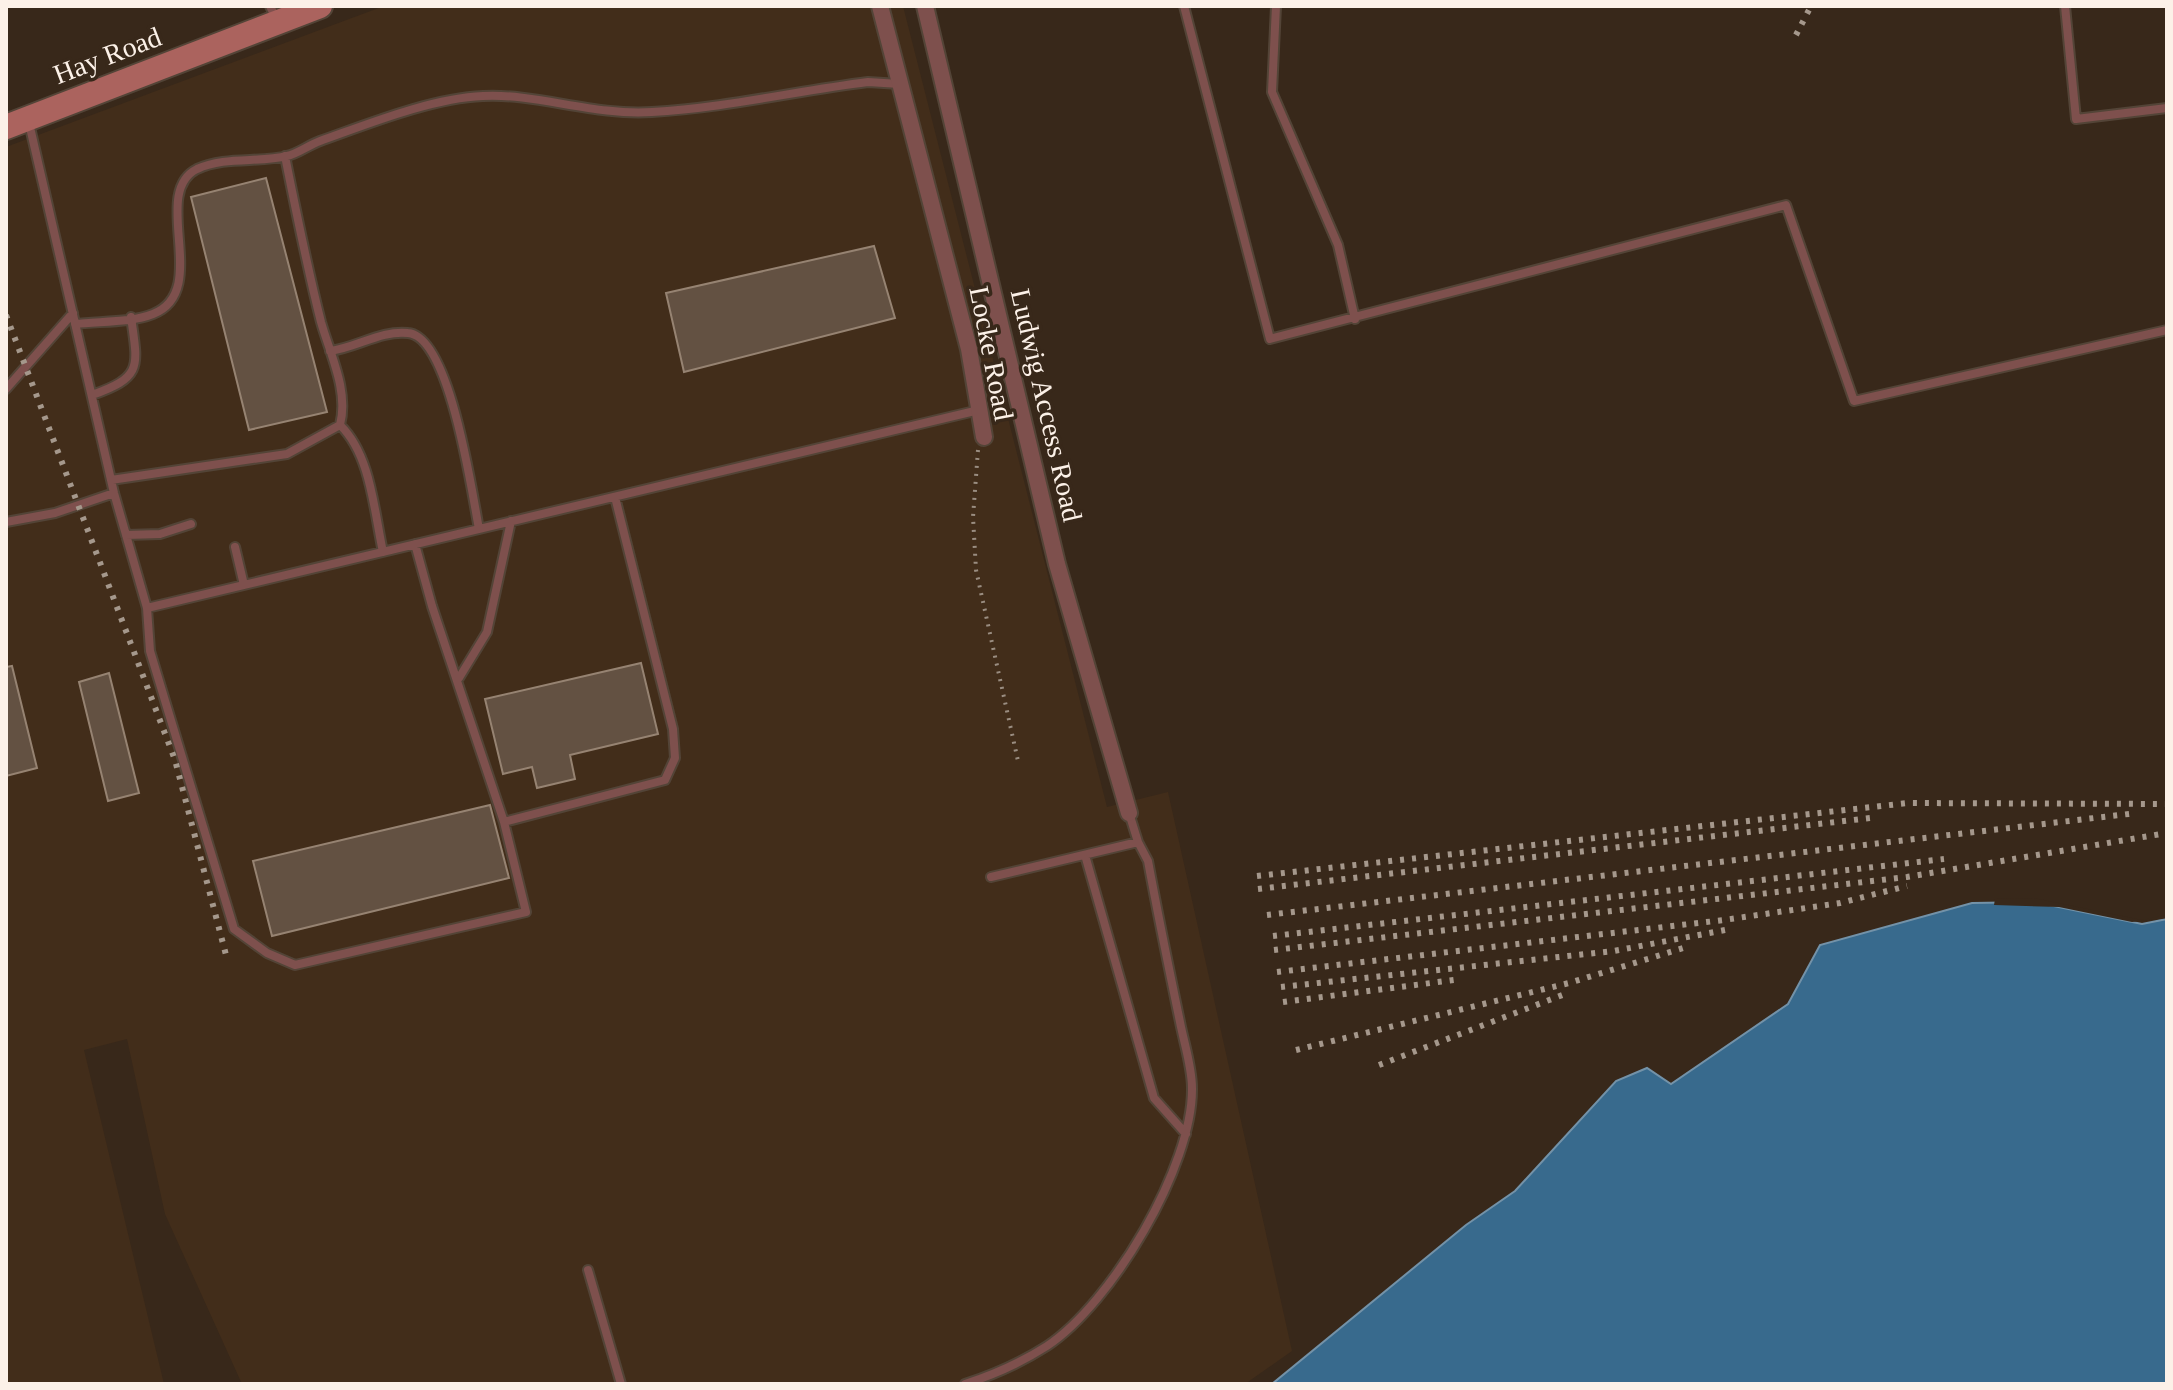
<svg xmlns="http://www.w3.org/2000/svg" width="2173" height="1390" font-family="Georgia,serif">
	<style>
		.built { fill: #422d1a }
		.water { fill: #386a8d; stroke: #7392a8; stroke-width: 2 }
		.pier { fill: #38281a }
		.building { fill: #635142; stroke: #968372; stroke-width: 2 }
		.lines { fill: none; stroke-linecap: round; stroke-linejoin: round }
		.lane-casing { stroke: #534437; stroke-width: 12 }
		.street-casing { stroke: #534437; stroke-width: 20 }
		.secondary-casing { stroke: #534437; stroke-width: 28 }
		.path { stroke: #9a8d81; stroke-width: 4; stroke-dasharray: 2 6; stroke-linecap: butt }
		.lane { stroke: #7e504d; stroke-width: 8 }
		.street { stroke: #7e504d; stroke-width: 16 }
		.secondary { stroke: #ab635e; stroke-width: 24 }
		.rail { stroke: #a5988c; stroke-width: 6; stroke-dasharray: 4 8; stroke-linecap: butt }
		.labels { text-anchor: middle; stroke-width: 7; stroke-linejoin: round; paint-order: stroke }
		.street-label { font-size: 28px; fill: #fcf1e8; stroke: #38281a }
	</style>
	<rect width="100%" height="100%" fill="#38281a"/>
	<path class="built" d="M384,6H903L1107,807L1168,792L1292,1351L1245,1384H242L165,1214L127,1039L84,1050L164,1384H6V147Z"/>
	<path class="water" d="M2034,902L2142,924L2167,919V1384H1272L1466,1225L1515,1191L1616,1081L1647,1068L1671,1084L1788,1004L1820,945L1972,903Z"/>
	<path class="pier" d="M2034,898L2142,920L2167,915V918L2132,922L2059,907L1994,905L1995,899Z"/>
	<path class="building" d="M266,178L327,412L249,430L191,197Z
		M874,246L895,318L684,372L666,293Z
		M641,663L658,734L570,755L575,779L537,788L532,767L503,774L485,699Z
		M12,666L37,768L6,776V667Z
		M109,673L139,793L108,801L79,682Z
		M490,805L509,878L272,936L253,861Z"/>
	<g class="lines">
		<defs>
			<path id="lane" d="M270,6L277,21
				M1184,6L1270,339L1786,205L1854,401L2167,330
				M1276,6L1272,92L1338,245L1355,319
				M2065,6L2076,119L2167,108
				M29,123L114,493L147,608L150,651L234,929L267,953L295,965L526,912L504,822
				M75,324C99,321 131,323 153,314C212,291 149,193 197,169C225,156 258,163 287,156C297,154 309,145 320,141C368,124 432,98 483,96C536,93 594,116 652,112C724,108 796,91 868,82L900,84
				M330,351C356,348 381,330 408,333C450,336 472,493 479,529
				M6,389L73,313
				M92,395C143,377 138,367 131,317
				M340,425C371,455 374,511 383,552
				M111,480L287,454L340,425C349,391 330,354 321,322C307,267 296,211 285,156
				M6,522L55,513L114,493
				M126,535L160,534L191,524
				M415,544L432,606L504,822L665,780L675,758L673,729L615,497
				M235,547L244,585
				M147,608L979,410
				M459,678L487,632L511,521
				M1085,855L1154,1098L1186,1134
				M991,877L1138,842L1129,813
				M588,1270L621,1384
				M965,1384C993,1375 1022,1362 1047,1346C1112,1303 1193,1166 1192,1088C1192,1067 1184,1043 1180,1022C1169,969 1158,915 1148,861L1138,842"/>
			<path id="street" d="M880,6L969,349L984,437
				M925,6L1057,564L1129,813"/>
			<path id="secondary" d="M6,127L320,6"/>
		</defs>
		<use href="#lane" class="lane-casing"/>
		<use href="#street" class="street-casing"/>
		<use href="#secondary" class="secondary-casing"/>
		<path class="path" d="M978,450L973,517L976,570L1018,761"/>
		<use href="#lane" class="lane"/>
		<use href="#street" class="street"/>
		<use href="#secondary" class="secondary"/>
		<path class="rail" d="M1796,35L1811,6
			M6,315L175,760L226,955
			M1257,876L1908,803L2167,804
			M1258,889L1870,818
			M1267,915L2137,813
			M1273,936L1944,859
			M1274,950L1907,877L2167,833
			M1277,972L1724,920L1840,903L1907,886
			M1281,987L1614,951L1725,930
			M1283,1002L1454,980
			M1296,1050L1569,983L1690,946
			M1379,1065L1565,994"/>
	</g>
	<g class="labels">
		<g class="street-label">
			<text transform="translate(107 55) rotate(-21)" y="10">Hay Road</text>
			<text transform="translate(992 353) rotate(79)" y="10">Locke Road</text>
			<text transform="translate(1047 405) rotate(77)" y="10">Ludwig Access Road</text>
		</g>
	</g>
	<rect width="2173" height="1390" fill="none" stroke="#fcf1e8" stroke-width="16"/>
</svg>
